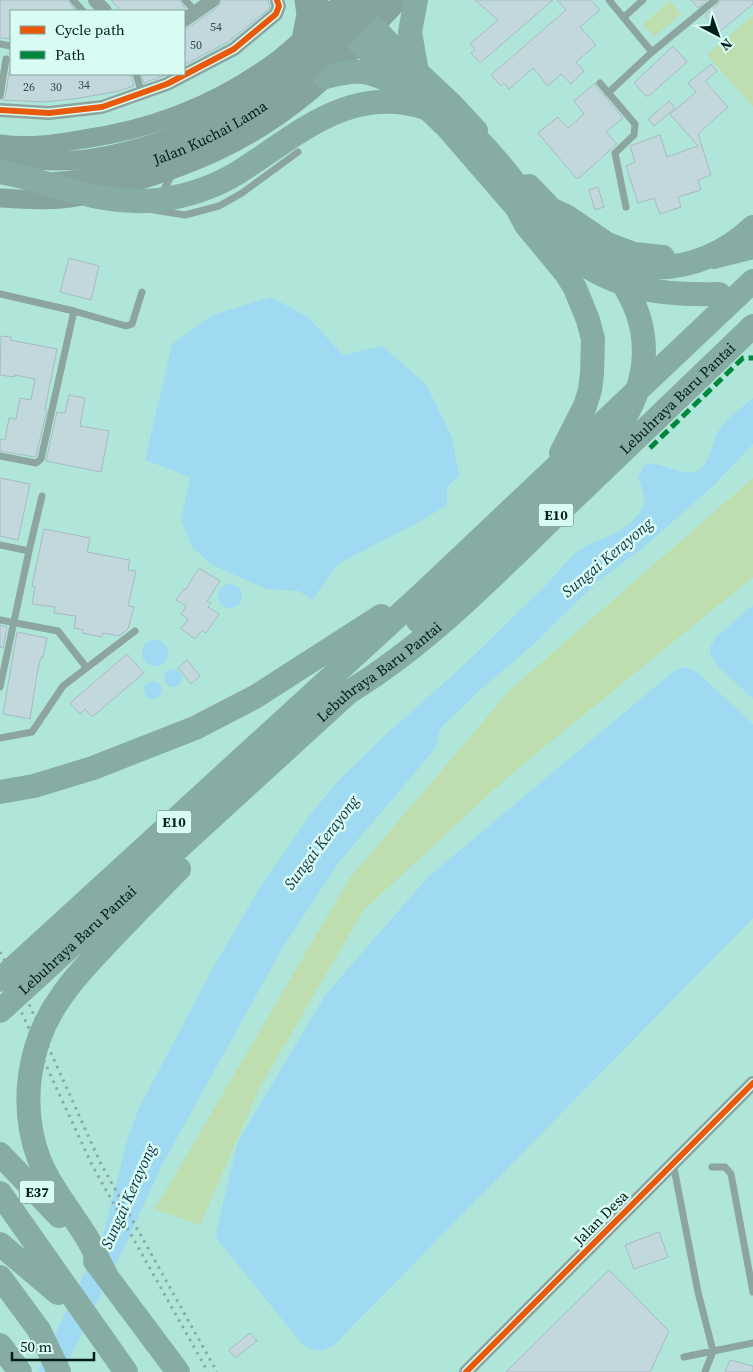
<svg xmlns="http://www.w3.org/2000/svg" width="753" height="1372" font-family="'Source Serif 4',serif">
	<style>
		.green { fill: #bedeb0 }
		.water { fill: #9fdaf2 }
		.building { fill: #c3d8dd; stroke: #a6bbc2 }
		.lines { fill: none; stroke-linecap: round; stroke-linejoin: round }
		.lane { stroke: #8ca59f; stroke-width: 7 }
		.street { stroke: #8ca59f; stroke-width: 14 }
		.secondary { stroke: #85a49d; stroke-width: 19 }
		.highway { stroke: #87aca3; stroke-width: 24 }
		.rail { stroke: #88aaa2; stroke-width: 3; stroke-dasharray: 2.5 5; stroke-linecap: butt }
		.secondary-bridge { stroke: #85a49d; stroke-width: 19 }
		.highway-bridge { stroke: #87aca3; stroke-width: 24 }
		.quiet { stroke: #00873e; stroke-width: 5; stroke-dasharray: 10 5; stroke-linecap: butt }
		.cycleway-casing { stroke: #d8fcf3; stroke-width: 9 }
		.cycleway { stroke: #e8590c; stroke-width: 6 }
		.labels { text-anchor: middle; stroke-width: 5; stroke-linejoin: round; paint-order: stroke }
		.number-label { font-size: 12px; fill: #314c49 }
		.shield { fill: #d8fcf3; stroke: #41615a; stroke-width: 1 }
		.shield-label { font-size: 14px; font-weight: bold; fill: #001e18 }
		.street-label { font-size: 15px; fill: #001e18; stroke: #d8fcf3 }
		.water-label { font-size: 16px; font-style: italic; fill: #113347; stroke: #d8fcf3 }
	</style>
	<rect width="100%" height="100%" fill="#b0e6d9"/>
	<path class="green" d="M670,1L681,14L654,37L643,24Z
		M753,15V107L707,55Z
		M753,478V577L510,775L363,911L260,1087L200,1225L155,1209L349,879L510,690Z"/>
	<path class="water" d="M271,297L308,317L343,355L382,346L426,384L452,437L459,476L447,487V505L421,521L338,564L312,600L299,591L267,589L212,565L192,547L181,519L190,477L145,460L172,344L213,315Z
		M753,398V444L713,486L643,548L597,582L534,644L480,690L441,728C437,735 439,741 434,750L339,862L283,947L162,1165L123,1250L63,1372H37L104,1232L128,1137L139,1108L214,966L259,889L310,815L338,781L384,736L464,665L546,585L575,553L589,544L618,532L630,523L639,514L643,506L645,498L638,477L644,466L648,463C663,464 679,474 694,472C710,469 712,441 719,430C727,418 742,408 753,398Z
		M218 596a12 12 0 1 1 24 0a12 12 0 1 1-24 0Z
		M753,605V699L717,665L711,655L710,648L715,638Z
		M142 653a13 13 0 1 1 26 0a13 13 0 1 1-26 0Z
		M686,667L697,672L753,724V918L334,1345C319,1353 317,1352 302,1344L217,1239L216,1232L238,1141L326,994L428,877L674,671Z
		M164 678a9 9 0 1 1 18 0a9 9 0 1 1-18 0Z
		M144 690a9 9 0 1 1 18 0a9 9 0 1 1-18 0Z"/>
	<path class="building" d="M0,0H68L76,11H11V39L0,38Z
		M111,0H180L185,8L181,11H122Z
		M222,0H268L270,6L269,9L228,42L184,65V29L189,27L218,7Z
		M475,0H553L480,63L471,53L475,50L470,44L498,20Z
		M557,0H591L600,10L580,27L596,45L576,62L584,71L571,84L561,74L548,86L533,68L509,89L504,83L501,86L491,75L566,10Z
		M691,0H707L698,8Z
		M720,0H753V4L718,33L705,16L718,4Z
		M673,46L687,62L649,96H646L634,83Z
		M11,62V74H131L134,86L115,92L73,99L44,102L3,100L5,97Z
		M711,64L717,71L705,81L728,107L698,134L711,175L698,180L701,190L678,197L681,207L660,214L654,198L638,203L626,166L635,162L630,146L660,135L667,157L698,146L670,114L696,92L688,83Z
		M141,74H168L144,83Z
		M595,83L596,86L623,118L606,132L617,144L579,178H576L538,133L558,117L568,128L584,114L574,101Z
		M669,101L675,108L654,126L648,119Z
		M598,187L604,207L595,210L589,190Z
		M69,258L99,266L91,300L60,292Z
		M1,336L11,337L10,340L57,349L45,409L47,410L36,456L35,457L0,451V439L5,440L9,418L16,419L20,398L31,400L35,379L15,375L14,377L0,375Z
		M69,395L85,398L80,426L109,431L101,472L46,461L57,412L65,413Z
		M0,478L30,484L18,540L0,536Z
		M44,529L90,538L87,552L130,560L128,570L136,571L128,606L134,607L128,629L119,636L103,633L102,637L82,633L83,630L74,628L76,616L54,613L55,607L32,604L35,587L32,586Z
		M199,568L220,581L207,601L211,603L208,607L219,614L206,633L202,630L195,639L181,629L188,619L181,614L186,606L176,600L184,589L185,590Z
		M0,625L7,627L3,648L0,647Z
		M17,632L47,638L43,658L41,657L37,674L30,719L3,714Z
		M127,654L144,673L92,717L85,709L80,714L70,703Z
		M187,660L200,676L191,684L178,668Z
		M659,1232L668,1257L634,1269L625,1245Z
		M609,1270L669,1331L650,1372H506Z
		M250,1333L257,1341L235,1358L229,1350Z
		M730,1360L753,1366V1372H725Z"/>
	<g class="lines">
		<path class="lane" d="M73,0L83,11
			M185,0L196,12
			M609,0L652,52
			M624,17L643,0
			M0,44L11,46
			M136,74L142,93
			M600,83L635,124L634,135L615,153L626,207
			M608,93L652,52L715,0
			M0,96L6,59
			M164,194L163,191L171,177L175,174
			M154,210L185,215L219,206L242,193L298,152
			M0,294L74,311L126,326L132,324L142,292
			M0,456L36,463L41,459L74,311
			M0,545L29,551L42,496
			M0,620L58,631L86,667
			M0,687L29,551
			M0,738L32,732L63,686L135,631
			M673,1163L698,1292L713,1351L705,1372
			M712,1167H725L731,1174L753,1292
			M684,1357L753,1343"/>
		<path class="street" d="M95,0L105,11
			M184,20L213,0
			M0,110L49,113L102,107L167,84L234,49L276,14L279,6L277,0
			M466,1372L753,1083"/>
		<path class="secondary" d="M314,0L338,23
			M301,40L306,14L304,0
			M0,144C28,148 55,144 84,139C155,129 221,103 279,59C302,41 323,20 344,0
			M0,198C24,199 52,202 76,197C90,195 103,190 116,187C188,168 249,142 306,95C339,68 370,31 400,0"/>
		<g class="highway">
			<path d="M416,0L410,32L417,72"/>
			<path d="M373,27L417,72L451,104L476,131"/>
			<path d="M359,42L446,126L517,208L526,225L565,272L575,288L588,320L593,339L592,374L590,390L585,406L561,453"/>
			<path d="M325,77C357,69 366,69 396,84"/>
			<path d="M529,186L551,209L566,216L607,244L634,254L663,257"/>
			<path d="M562,248C609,289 659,296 719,294"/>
			<path d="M714,257L753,247"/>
			<path d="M0,792L34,786L93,768L195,728L255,697L381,616"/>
			<path d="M0,980L422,594L753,281"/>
			<path id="s1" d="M0,1011L349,692C424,646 485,584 548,523C616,457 685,392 753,326"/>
			<path d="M0,1154L59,1216"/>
			<path d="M0,1193L126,1372"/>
			<path d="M0,1244L58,1293"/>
			<path d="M95,1261L178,1372"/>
			<path d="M105,1273C98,1260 92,1245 84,1233C68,1208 50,1186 39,1159C19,1105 28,1043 61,997C75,976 93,958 110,940C133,916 156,892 179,869"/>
			<path d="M0,1277L39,1330L59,1372"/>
			<path d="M0,1345L20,1372"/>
		</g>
		<path class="rail" d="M0,952L29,1004L100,1162L217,1372
			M0,973L20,1009L92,1165L208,1372"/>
		<g class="secondary-bridge">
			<path d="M0,157C29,160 58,163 87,159C147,150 208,128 256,92C293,65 325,32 358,0"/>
			<path id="s2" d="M51,182C136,176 226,138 293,84C324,59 351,28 380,0"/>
		</g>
		<path class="highway-bridge" d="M0,172C55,182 101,207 159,200C187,196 215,187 239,172C299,134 349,84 426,108C497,130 521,214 582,251C601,262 631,266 653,267C690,269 727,252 753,227
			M418,621L606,444C648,394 659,334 619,278C614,270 605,263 598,256"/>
		<path class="quiet" d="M650,448L743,358H753"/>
		<defs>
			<path id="cycleway" d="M0,110L49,113L102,107L167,84L234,49L276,14L279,6L277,0
				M466,1372L753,1083"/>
		</defs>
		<use href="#cycleway" class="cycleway-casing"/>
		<use href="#cycleway" class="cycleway"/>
	</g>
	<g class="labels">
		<g class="number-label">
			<text x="216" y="31">54</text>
			<text x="196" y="49">50</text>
			<text x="84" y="89">34</text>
			<text x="29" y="91">26</text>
			<text x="56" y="91">30</text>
		</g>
		<g class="shield">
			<rect x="538.5" y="503.5" width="35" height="23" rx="4"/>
			<rect x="156.5" y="810.5" width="35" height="23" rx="4"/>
			<rect x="19.5" y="1180.5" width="35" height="23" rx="4"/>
		</g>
		<g class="shield-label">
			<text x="556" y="520">E10</text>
			<text x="174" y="827">E10</text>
			<text x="37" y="1197">E37</text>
		</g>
		<g class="street-label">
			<text dy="5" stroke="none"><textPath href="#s2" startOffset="168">Jalan Kuchai Lama</textPath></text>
			<text dy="5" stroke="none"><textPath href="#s1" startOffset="914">Lebuhraya Baru Pantai</textPath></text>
			<text dy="5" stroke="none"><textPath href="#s1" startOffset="509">Lebuhraya Baru Pantai</textPath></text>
			<text dy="5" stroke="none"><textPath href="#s1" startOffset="105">Lebuhraya Baru Pantai</textPath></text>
			<text transform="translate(601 1218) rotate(-45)" y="5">Jalan Desa</text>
		</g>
		<g class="water-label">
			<text transform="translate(607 557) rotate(-40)" y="6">Sungai Kerayong</text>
			<text transform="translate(321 842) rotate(-53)" y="6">Sungai Kerayong</text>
			<text transform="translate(128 1196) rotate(-66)" y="6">Sungai Kerayong</text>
		</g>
	</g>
	<rect x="10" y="10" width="175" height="65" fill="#d8fcf3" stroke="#82a39b"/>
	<rect x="20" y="26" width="25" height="8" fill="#e8590c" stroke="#82a39b"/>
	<text x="55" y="35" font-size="15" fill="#001e18">Cycle path</text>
	<rect x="20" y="51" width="25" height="8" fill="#00873e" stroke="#82a39b"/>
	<text x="55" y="60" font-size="15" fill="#001e18">Path</text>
	<g transform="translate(718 35) rotate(139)" stroke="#d8fcf3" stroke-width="4" paint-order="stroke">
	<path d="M0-4L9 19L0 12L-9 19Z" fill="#001e18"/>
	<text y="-8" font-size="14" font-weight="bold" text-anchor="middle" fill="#001e18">N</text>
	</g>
	<path d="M12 1352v8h82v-8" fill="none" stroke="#001e18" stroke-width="2.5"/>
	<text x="20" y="1352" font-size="15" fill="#001e18" stroke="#d8fcf3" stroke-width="4" paint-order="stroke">50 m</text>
</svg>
